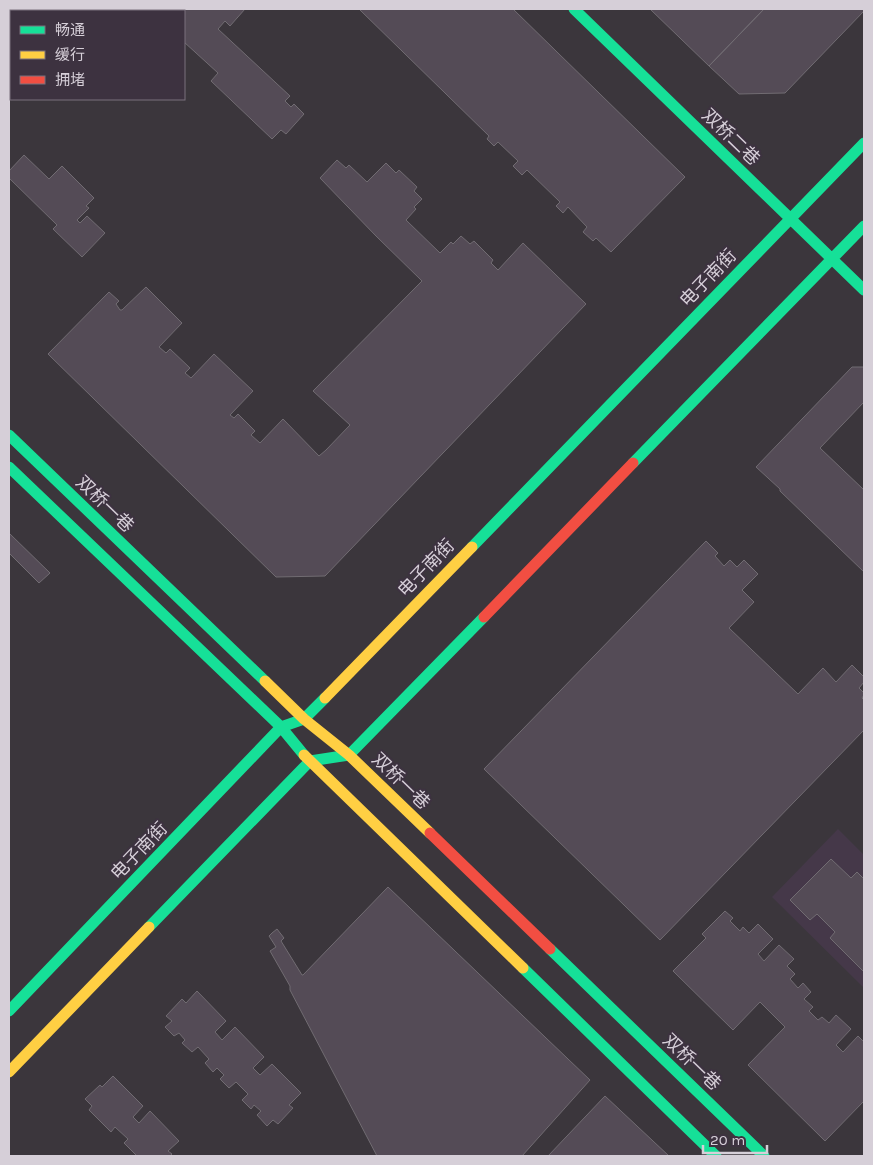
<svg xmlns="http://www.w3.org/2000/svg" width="873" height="1165" font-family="Karla,'Noto Sans SC',sans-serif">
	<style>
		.built { fill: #453849 }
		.building { fill: #544b56; stroke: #716c72 }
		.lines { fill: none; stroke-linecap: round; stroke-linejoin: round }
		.fast { stroke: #16e098; stroke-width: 11 }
		.slow { stroke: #ffcf43; stroke-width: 11 }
		.jam { stroke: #f24e42; stroke-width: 11 }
		.labels { text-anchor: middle; stroke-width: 4; stroke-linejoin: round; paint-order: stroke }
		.street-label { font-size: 18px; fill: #d6cfd8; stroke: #3d3240 }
	</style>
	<rect width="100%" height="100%" fill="#3b363c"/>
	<path class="built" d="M838,829L864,855V988L772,897Z"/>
	<path class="building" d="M9,9H40L36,11H11V25L9,27Z
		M153,9H245L230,26L225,21L218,29L290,96L285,101L291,107L294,104L304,114L286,134L281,130L272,139L211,81L218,73L184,42V11H151Z
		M359,9H513L685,177L611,252L596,238L593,241L583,232L587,227L568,207L563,213L556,206L560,202L527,170L522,175L513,166L518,161L498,142L494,146L487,139L489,136Z
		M650,9H764L709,66Z
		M764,9H864V11L785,93L739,94L709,66Z
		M24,155L49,179L62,166L94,198L86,206L89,208L77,220L80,223L87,216L105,233L82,257L53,229L57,225L9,178V171Z
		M337,160L346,168L349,165L367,182L386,163L396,173L399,170L417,187L414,191L422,199L414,207L416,209L406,220L440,253L451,242L453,244L461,236L470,244L474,241L493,260L491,263L498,270L523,243L586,304L325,576L276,577L48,354L109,292L119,301L116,304L120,310H122L146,287L182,323L159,347L166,353L170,349L190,368L185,373L191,378L214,354L253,391L230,415L234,418L238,414L255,431L251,435L260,443L283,419L319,456L326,450L350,425L313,391L422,281L376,236L320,178Z
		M852,367H864V402L820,448L864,490V572L780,491V489L756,467Z
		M9,533L50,573L39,583L9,553Z
		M706,541L718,553L715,556L724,566L730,560L737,567L744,560L758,574L742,590L754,602L729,628L798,694L823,668L836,682L852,665L864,677V682L859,688L864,693V695L862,698L864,700V730L660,940L484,769Z
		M831,859L851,878L857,872L864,879V972L830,938L835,932L817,914L810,920L790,900Z
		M388,887L590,1080L522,1156H377L290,990V986L270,951L276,947L269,936L272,933L277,929L284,938L281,941L302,975H303Z
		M725,911L733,918L730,921L740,931L743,927L749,933L758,924L773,939L758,954L764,961L779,945L794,959L787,966L795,974L790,979L798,988L803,983L811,992L804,999L813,1007L809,1011L818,1020L822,1017L829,1023L836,1015L851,1029L836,1045L843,1052L858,1036L864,1042V1101L825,1141L748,1065L785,1027L760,1002L733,1030L673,971L706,938L702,934Z
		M197,991L226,1021L215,1032L222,1040L235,1027L264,1057L253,1068L260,1075L272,1064L301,1093L289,1105L293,1108L278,1124L273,1120L267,1126L257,1115L261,1111L254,1105L251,1109L242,1100L248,1094L236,1082L229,1088L220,1079L224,1075L217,1068L213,1072L205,1063L209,1059L198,1047L192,1052L182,1043L185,1040L179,1033L174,1036L165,1027L172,1021L166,1016L182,999L186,1003Z
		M113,1076L143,1106L133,1117L139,1123L150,1111L179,1141L168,1151L172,1154L170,1156H137L124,1143L128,1139L115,1127L111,1132L89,1110L92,1106L85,1099L100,1085L102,1087Z
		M605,1096L669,1156H548Z"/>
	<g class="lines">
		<path class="fast" d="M574,9L864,290
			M9,435L265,681
			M633,463L864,226
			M9,467L281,727L304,755
			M472,547L864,143
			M149,927L310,761L349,755L484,617
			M550,949L764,1156
			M523,968L716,1156
			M9,1011L281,727L304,719L325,698"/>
		<path class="slow" d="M265,681L304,719L349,755L430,833
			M325,698L472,547
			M304,755L523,968
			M9,1072L149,927"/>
		<path class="jam" d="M484,617L633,463
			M430,833L550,949"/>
	</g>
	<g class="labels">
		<g class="street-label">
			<text transform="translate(731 137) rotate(44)" y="6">双桥二巷</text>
			<text transform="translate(708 278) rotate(-46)" y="6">电子南街</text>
			<text transform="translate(105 504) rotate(44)" y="6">双桥一巷</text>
			<text transform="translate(426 568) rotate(-46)" y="6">电子南街</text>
			<text transform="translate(401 781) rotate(44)" y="6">双桥一巷</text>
			<text transform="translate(139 851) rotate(-46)" y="6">电子南街</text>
			<text transform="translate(692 1062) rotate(44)" y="6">双桥一巷</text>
		</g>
	</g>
	<rect width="873" height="1165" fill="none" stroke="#d6cfd8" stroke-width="20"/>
	<rect x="10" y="10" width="175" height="90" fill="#3d3240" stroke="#7a717d"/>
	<rect x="20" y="26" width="25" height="8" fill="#16e098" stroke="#7a717d"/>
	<text x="55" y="35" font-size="15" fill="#d6cfd8">畅通</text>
	<rect x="20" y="51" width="25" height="8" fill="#ffcf43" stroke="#7a717d"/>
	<text x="55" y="60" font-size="15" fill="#d6cfd8">缓行</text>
	<rect x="20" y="76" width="25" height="8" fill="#f24e42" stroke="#7a717d"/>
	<text x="55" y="85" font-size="15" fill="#d6cfd8">拥堵</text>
	<path d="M703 1145v8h64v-8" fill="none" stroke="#d6cfd8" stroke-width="2.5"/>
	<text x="710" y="1145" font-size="15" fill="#d6cfd8" stroke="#3d3240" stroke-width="4" paint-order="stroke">20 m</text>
</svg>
